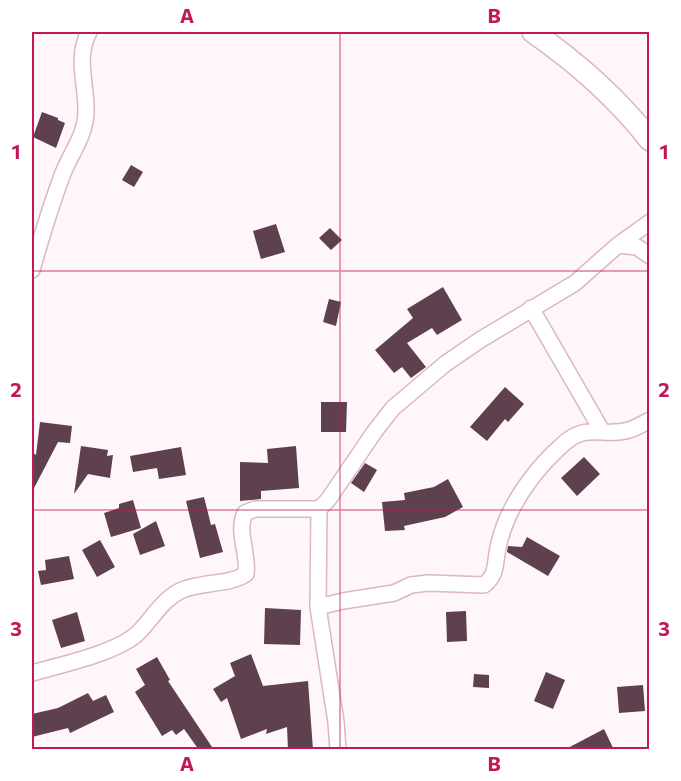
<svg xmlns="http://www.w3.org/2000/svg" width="681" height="781" font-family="Commissioner,sans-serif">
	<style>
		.building { fill: #5f404f }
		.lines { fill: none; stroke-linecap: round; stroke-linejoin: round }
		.street-casing { stroke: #dbb6c7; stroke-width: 18 }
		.secondary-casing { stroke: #dbb6c7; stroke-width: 24 }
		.street { stroke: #fff; stroke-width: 15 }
		.secondary { stroke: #fff; stroke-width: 21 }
		.grid { fill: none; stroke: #c2185b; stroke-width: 1.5; stroke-opacity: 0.55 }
		.neatline { fill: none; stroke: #c2185b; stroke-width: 2 }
		.grid-label { font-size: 20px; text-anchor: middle; font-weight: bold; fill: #c2185b }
	</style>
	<rect width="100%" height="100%" fill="#fef6f9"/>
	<path class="building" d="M42,112L58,118V120L65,123L56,148L33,137Z
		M131,165L143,172L134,187L122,180Z
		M276,224L285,252L261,259L253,231Z
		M330,228L342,240L331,250L319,238Z
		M443,287L462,320L437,335L432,328L407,343L426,367L411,378L402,367L394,373L375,350L413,318L407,309Z
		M329,299L341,302L336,326L323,322Z
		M505,387L524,404L508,422L505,419L487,441L470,427Z
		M321,402H347L346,432H321Z
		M40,422L72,426L70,443L58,442L32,492V452L36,455Z
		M81,446L108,450L107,456L113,455L110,478L88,474L74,494Z
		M296,446L299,488L261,491V499L240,501V462L268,463L267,449Z
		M181,447L186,475L159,479L157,468L133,472L130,456Z
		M584,457L600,474L577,496L561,478Z
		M365,463L377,470L364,492L351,483Z
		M448,479L463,507L445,517L404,526L405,530L385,531L382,502L405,500L404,493L434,487Z
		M204,497L211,525L215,524L223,552L200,558L186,501Z
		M133,500L141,528L111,537L104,513L119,508V504Z
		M156,521L165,546L140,555L133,534Z
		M527,537L560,556L548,576L507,552L508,546L522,547Z
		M100,540L115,567L97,577L82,550Z
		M69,556L74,579L41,585L38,571L46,570L45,560Z
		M265,608L301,610L300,645L264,644Z
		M466,611L467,641L447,642L446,612Z
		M77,612L85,641L61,648L52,620Z
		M251,654L263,686L308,681L313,750H288L287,727L266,734L267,729L241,739L227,698L221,702L213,689L235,676L230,663Z
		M157,657L170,680L168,681L214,750H199L184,729L176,735L172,730L162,736L135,692L145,685L136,669Z
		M546,672L565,680L553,709L534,701Z
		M474,674L489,675V688L473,687Z
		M643,685L645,711L619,713L617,687Z
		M88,693L93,701L106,695L114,712L70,733L68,728L32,737V714L58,708Z
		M604,729L614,750H564Z"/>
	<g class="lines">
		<defs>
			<path id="street" d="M618,245L637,247L650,256
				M32,270C41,238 51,205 63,173C71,153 85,136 86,113C87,85 75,58 89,32
				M531,308L602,431
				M319,509L318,607L336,722L338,750
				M318,607L343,601L394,593L411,585L428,583L484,585C496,576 495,566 497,553C499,541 503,528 508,517C519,492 539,466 560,447C586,421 601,438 629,430C636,428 644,423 650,420
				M32,673C60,665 117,653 138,633C152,619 162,600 180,591C201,581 227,586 246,574C249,554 236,531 245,513L255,509H319L328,500L375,431L393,408L445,364L480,340L575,283L618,245L650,222"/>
			<path id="secondary" d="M533,32C576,62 617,98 650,140"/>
		</defs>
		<use href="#street" class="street-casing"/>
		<use href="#secondary" class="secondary-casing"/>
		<use href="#street" class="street"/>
		<use href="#secondary" class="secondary"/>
	</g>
	<path class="grid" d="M340,32V750M32,271H650M32,510H650"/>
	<rect width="681" height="781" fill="none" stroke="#ffffff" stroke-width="66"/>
	<rect x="33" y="33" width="615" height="715" class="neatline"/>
	<g class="grid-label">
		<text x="187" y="23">A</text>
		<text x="494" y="23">B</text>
		<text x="16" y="159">1</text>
		<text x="664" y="159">1</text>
		<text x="16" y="397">2</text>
		<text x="664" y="397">2</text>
		<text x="16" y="636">3</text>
		<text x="664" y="636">3</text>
		<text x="187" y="771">A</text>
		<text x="494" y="771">B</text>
	</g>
</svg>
